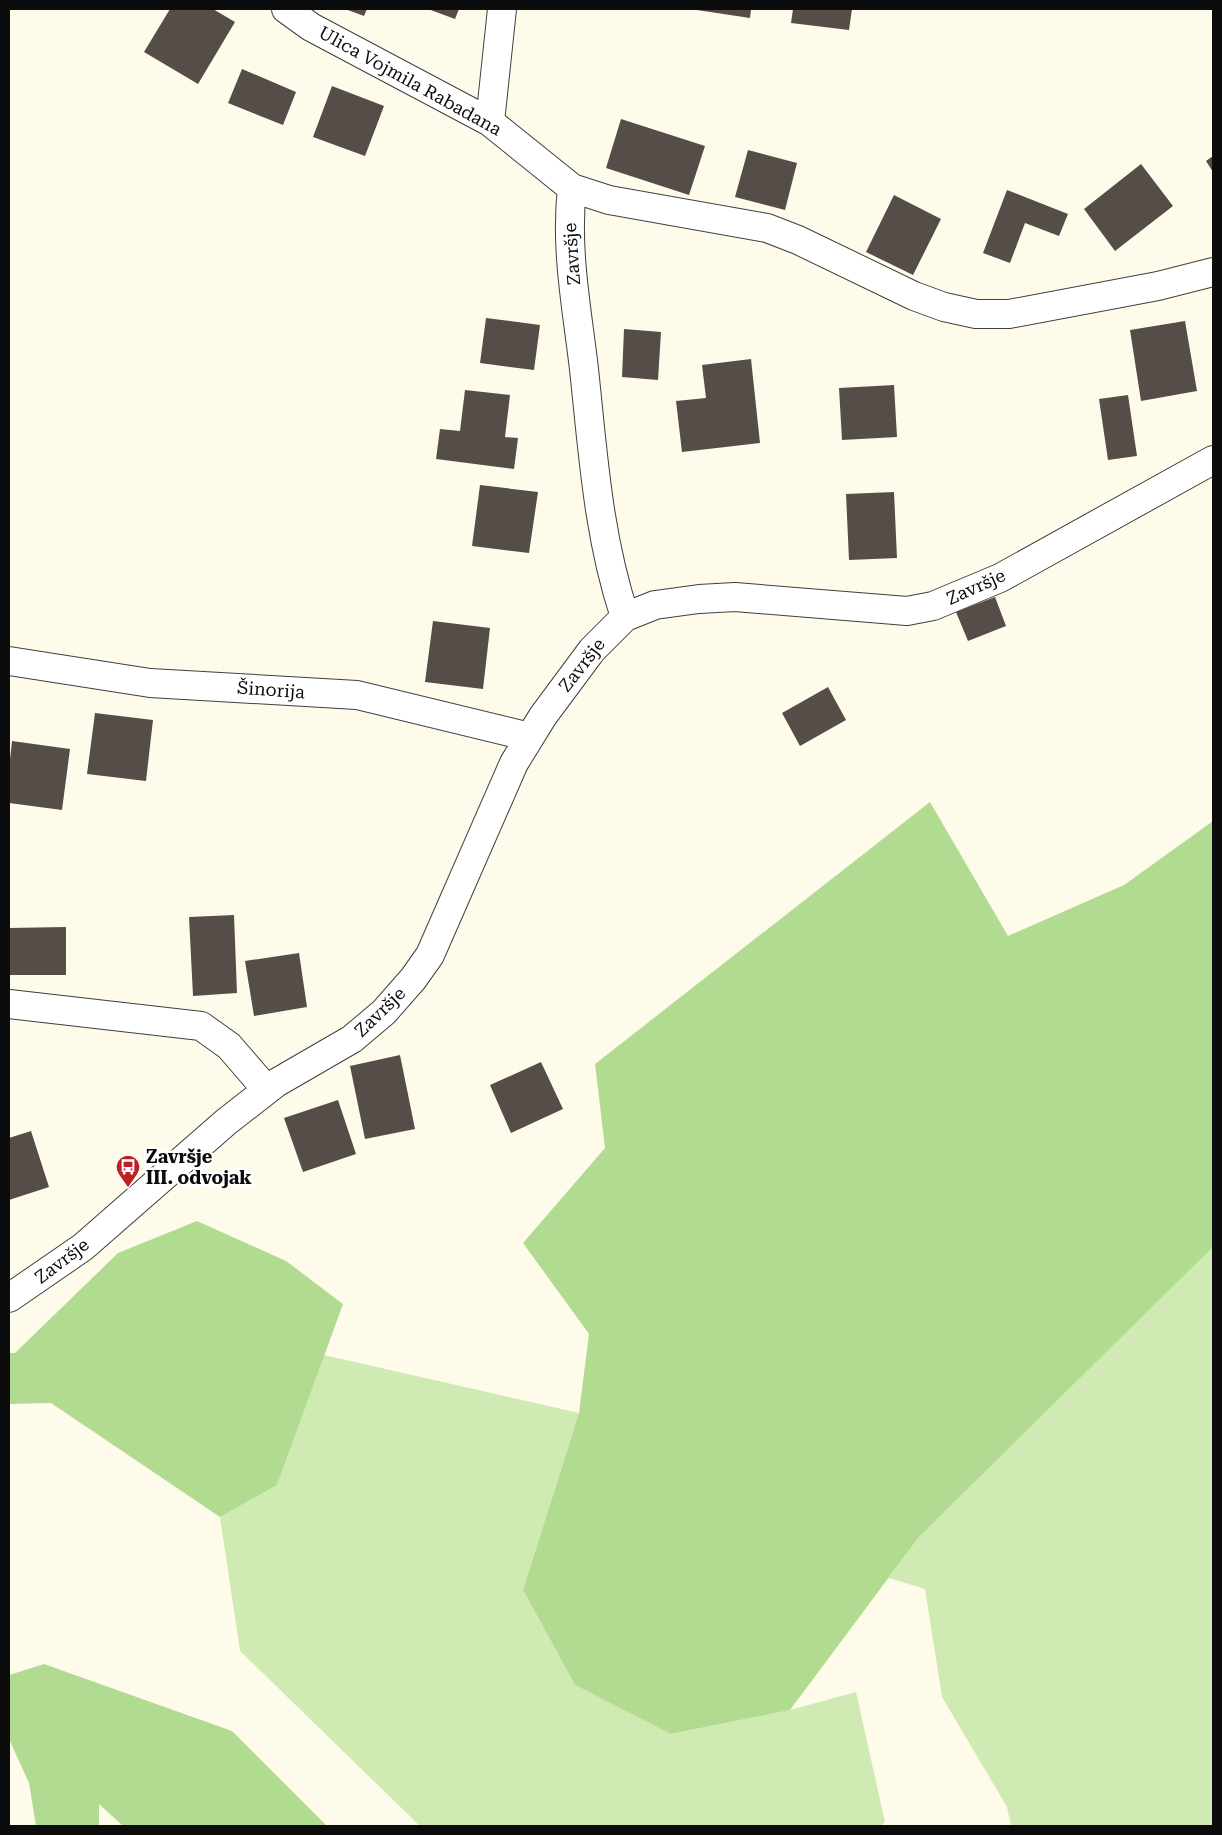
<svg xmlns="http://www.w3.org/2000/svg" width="1222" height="1835" font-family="'Roboto Serif',serif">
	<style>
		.green { fill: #cfeab3 }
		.forest { fill: #b2db92 }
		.building { fill: #554d48 }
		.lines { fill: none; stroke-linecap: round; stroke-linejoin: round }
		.minor-casing { stroke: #3f3f3f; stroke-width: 30 }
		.minor { stroke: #fff; stroke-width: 28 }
		.labels { text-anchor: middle; stroke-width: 5; stroke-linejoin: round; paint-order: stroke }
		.street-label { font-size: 18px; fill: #0c0c0c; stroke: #fff }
		.poi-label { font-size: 18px; font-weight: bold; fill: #0c0c0c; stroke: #fff; text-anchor: start }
	</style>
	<rect width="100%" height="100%" fill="#fffbea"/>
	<path class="green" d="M1213,1247V1826H1011L1007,1807L942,1697L925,1589L889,1578L919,1537Z
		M324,1355L579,1413L523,1590L575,1685L672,1734L790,1710L856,1692L885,1822L881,1826H420L240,1651L220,1517L277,1485Z"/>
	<path class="forest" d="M930,802L1008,936L1124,885L1213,821V1247L919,1537L790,1710L671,1734L575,1685L523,1590L579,1413L589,1334L523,1243L605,1148L595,1064Z
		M197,1221L286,1261L343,1304L277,1485L220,1517L51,1403L9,1404V1353H15L118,1253Z
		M44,1664L232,1731L327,1826H123L99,1804V1826H36L29,1783L9,1739V1675Z"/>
	<path class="building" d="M170,9H213L235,22L198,84L144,52Z
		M345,9H367L364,16Z
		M428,9H459L455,19Z
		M690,9H751L750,18Z
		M793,9H852L849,30L791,23Z
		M242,69L296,92L283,125L228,103Z
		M332,86L384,106L365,156L313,137Z
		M621,119L705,146L689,195L606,168Z
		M748,150L797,163L785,210L735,197Z
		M1213,156V172L1206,161Z
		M1141,164L1173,206L1115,251L1084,209Z
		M1007,190L1068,214L1059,236L1025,223L1010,263L983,253Z
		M894,195L941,219L913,275L866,252Z
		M486,318L540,325L534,370L480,363Z
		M1185,321L1197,391L1141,401L1130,330Z
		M624,329L661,332L658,380L622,377Z
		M751,359L760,443L682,452L676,401L706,398L702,365Z
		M894,385L897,437L842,440L839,388Z
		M465,390L510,395L505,437L518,438L514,469L436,459L440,429L460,431Z
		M1128,395L1137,456L1108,460L1099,399Z
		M480,485L538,492L529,553L472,546Z
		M894,492L897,558L849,560L846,494Z
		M995,597L1006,626L968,641L956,612Z
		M433,621L490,628L483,689L425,682Z
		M828,687L846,720L800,746L782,713Z
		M95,713L153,720L146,781L87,774Z
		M12,741L70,749L62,810L9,803V769Z
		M234,915L237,993L193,996L189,917Z
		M66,927V975H9V928Z
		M299,953L307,1007L254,1016L245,961Z
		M400,1055L415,1129L365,1139L350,1066Z
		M541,1062L563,1109L511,1133L490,1085Z
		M338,1100L356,1154L303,1172L284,1118Z
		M31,1131L49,1187L9,1200V1138Z"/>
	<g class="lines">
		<defs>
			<path id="minor" d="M286,9L311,27L490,122L572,188L609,200L767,228L798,240L914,296L944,307L976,314H1009L1158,286L1213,272
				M490,122L502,9
				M572,188C565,249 577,309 584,369C593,453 598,536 625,617
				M9,661L150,683L357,695L530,737
				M9,1004L201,1026L229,1046L267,1090
				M9,1298L83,1247L226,1122L276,1083L352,1039L384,1012L413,979L430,955L514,763L543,716L592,650L625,617L655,605L699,599L735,597L907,611L933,606L1000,578L1213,460"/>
		</defs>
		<use href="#minor" class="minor-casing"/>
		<use href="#minor" class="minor"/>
	</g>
	<defs>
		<symbol id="bus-pin" viewBox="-11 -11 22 30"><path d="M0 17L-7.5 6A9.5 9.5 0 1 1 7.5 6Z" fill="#bf2025" stroke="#fff"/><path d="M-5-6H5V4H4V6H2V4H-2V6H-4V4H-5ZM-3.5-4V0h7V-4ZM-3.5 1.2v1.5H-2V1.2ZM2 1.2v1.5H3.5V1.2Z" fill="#fff"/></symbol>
	</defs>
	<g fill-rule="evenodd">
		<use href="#bus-pin" x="114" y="1153" width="28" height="38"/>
	</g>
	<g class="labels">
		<g class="street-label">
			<text transform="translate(410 81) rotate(29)" y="6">Ulica Vojmila Rabadana</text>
			<text transform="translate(572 254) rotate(-94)" y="6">Završje</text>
			<text transform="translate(976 587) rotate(-24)" y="6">Završje</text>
			<text transform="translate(582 665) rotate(-52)" y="6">Završje</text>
			<text transform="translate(271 690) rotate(4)" y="6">Šinorija</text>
			<text transform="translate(380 1012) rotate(-44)" y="6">Završje</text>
			<text transform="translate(62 1261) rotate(-37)" y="6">Završje</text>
		</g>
		<g class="poi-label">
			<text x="146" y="1163">Završje<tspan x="146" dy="21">III. odvojak</tspan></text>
		</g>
	</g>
	<rect width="1222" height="1835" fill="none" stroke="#0c0c0c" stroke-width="20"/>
</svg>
